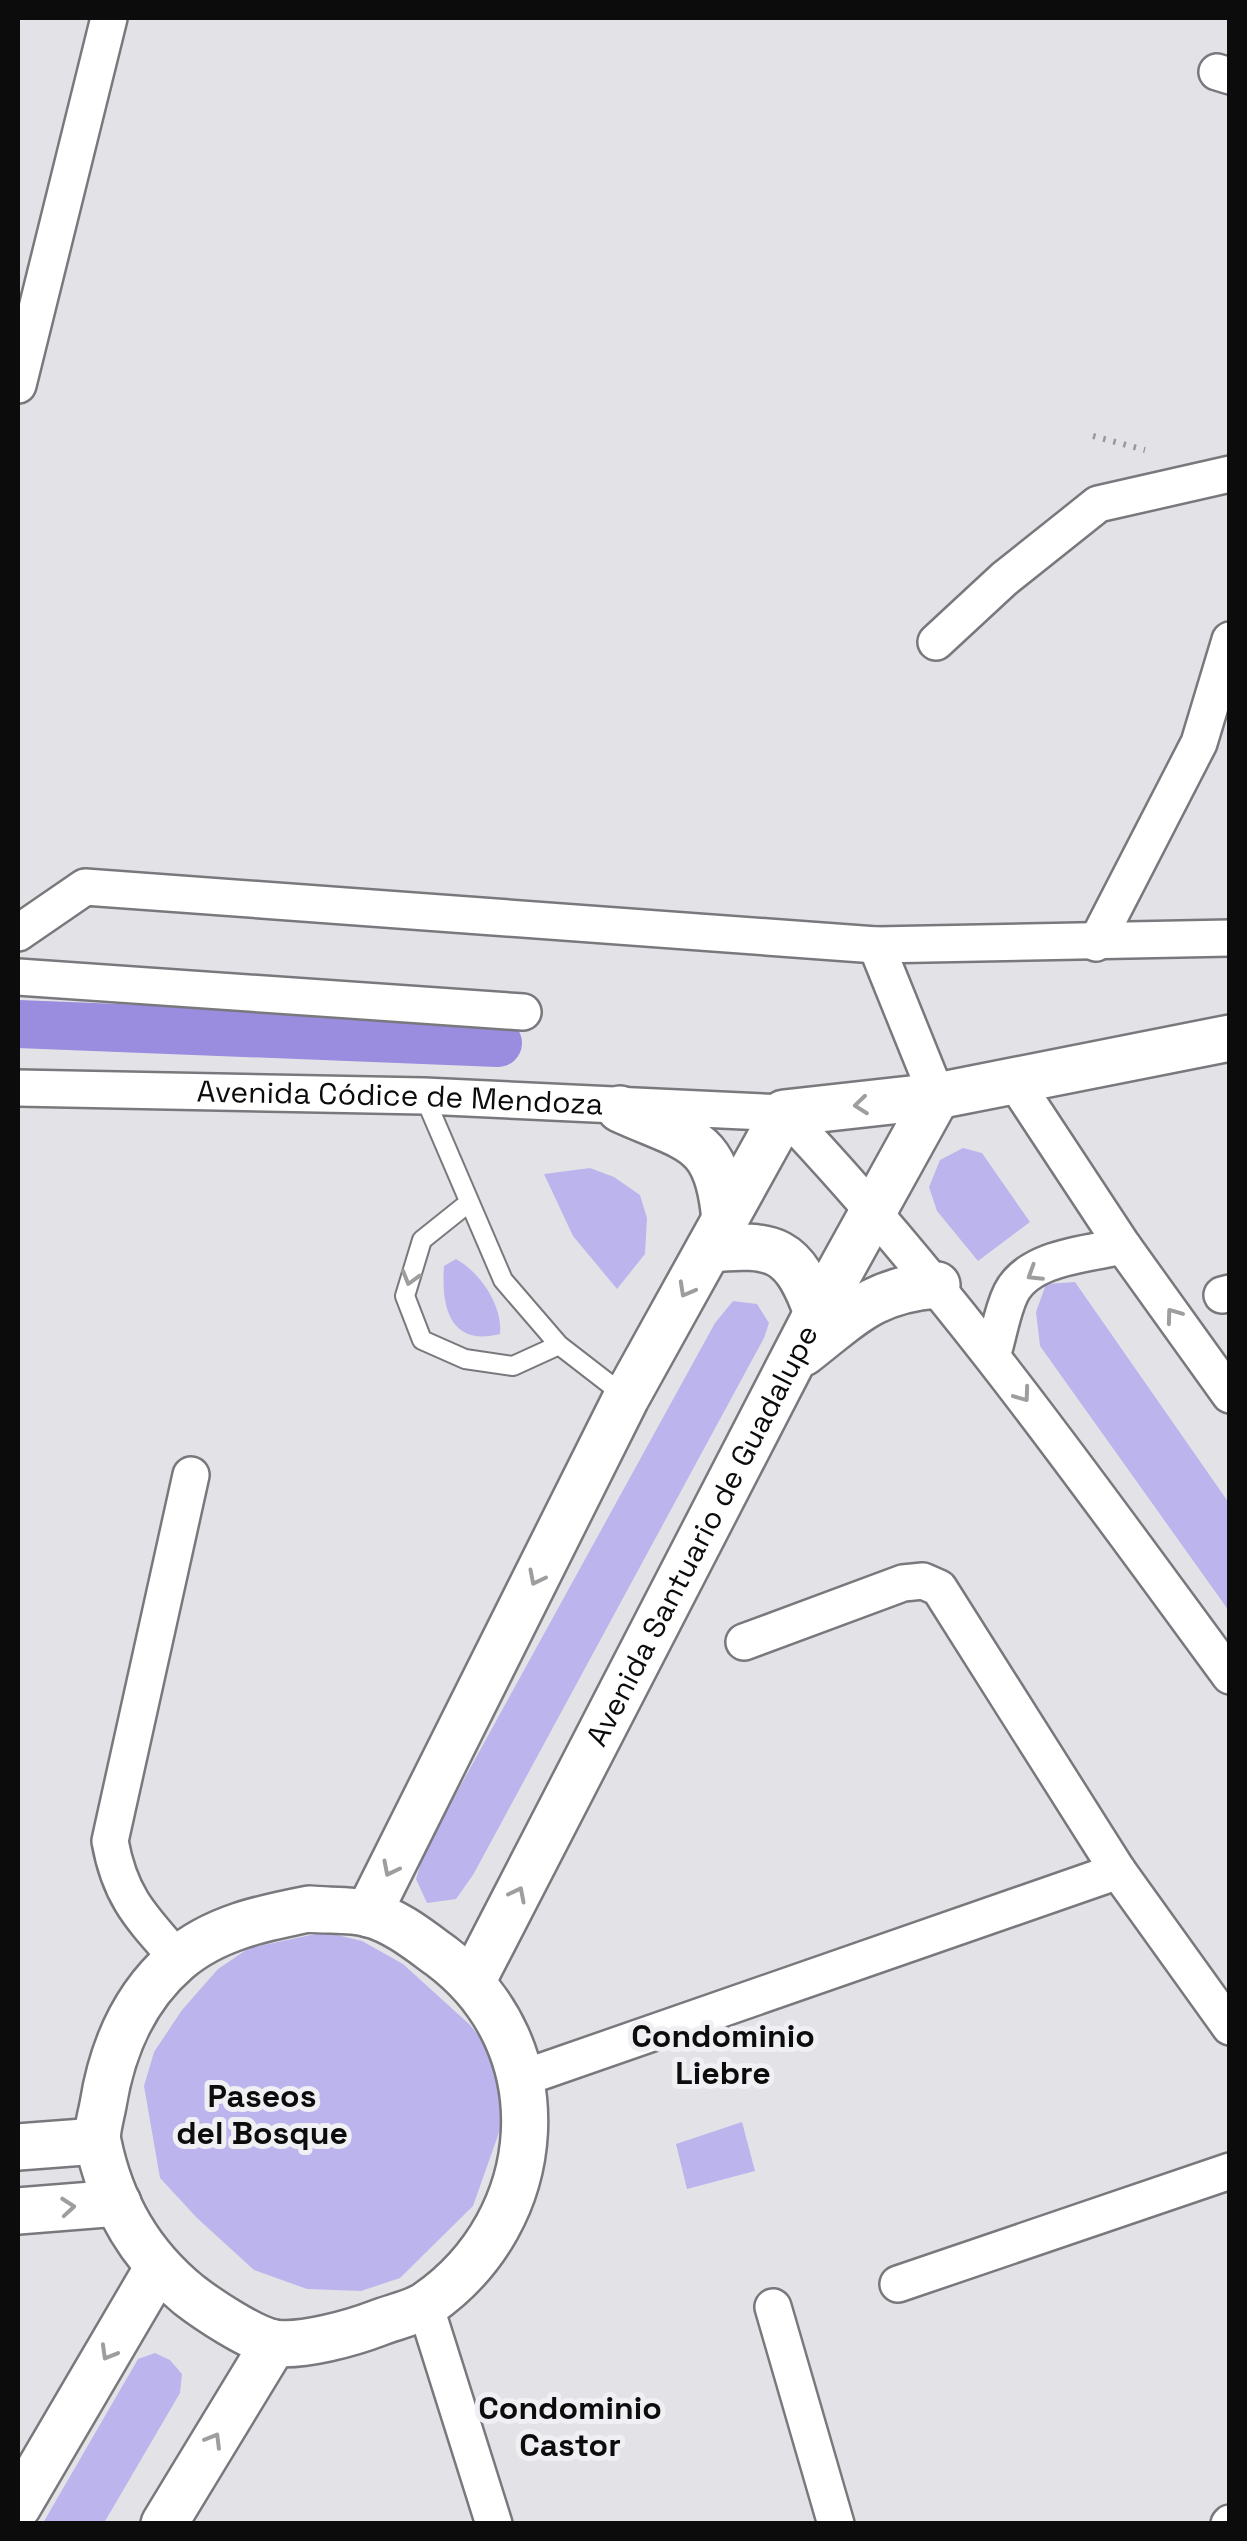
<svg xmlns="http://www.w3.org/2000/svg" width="1247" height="2541" font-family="'Space Grotesk',sans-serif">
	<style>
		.green { fill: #bcb5ed }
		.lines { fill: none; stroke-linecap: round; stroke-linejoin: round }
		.canal { stroke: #9a8cdf; stroke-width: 48 }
		.service-casing { stroke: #79787c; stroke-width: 22 }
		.minor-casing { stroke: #79787c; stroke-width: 40 }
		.tertiary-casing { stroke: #79787c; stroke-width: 50 }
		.path { stroke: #99999c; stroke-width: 6; stroke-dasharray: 2.5 8; stroke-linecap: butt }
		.service { stroke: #fff; stroke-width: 18 }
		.minor { stroke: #fff; stroke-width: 35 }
		.tertiary { stroke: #fff; stroke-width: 45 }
		.oneway { stroke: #9e9e9e }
		.labels { text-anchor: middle; stroke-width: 10; stroke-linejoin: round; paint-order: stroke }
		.street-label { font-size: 30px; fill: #0c0c0d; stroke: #f0f0f4 }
		.neighbourhood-label { font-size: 32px; font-weight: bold; fill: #0c0c0d; stroke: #f0f0f4 }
	</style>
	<rect width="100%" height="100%" fill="#e3e3e7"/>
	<path class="green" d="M963,1148L982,1153L1030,1222L978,1261L937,1211L929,1187L940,1160Z
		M590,1168L614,1177L640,1195L647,1218L645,1254L617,1289L573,1236L544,1174Z
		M456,1259C480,1272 503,1306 500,1334C449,1347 441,1305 444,1266Z
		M1075,1282L1229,1503V1611L1040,1346L1036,1312L1046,1284Z
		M733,1301L757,1304L769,1323L764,1338L473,1875L456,1899L427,1903L416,1879L424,1852L715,1323Z
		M325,1932L362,1941L403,1964L469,2024L491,2050L507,2110L473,2206L400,2278L361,2291L307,2289L254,2270L197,2218L160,2178L144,2086L154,2052L182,2010L218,1969L249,1948Z
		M742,2122L755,2171L687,2189L676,2144Z
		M155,2353L170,2360L182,2374L180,2393L104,2523H43L138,2359Z"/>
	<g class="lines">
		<path class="canal" d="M18,1024L498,1043"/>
		<defs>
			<path id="service" d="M424,1096L503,1280L559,1345L625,1396
				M467,1204L422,1240L405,1296L422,1340L465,1359L513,1366L559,1345"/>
			<g id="minor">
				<path d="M1217,72L1230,76"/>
				<path d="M18,385L109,18"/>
				<path d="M936,642L1004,579L1098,504L1230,474"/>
				<path d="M18,933L85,887L876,945L1230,938"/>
				<path d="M1096,943L1199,743L1230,640"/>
				<path d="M876,945L937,1096"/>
				<path d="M18,977L523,1012"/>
				<path d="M1015,1082L1123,1246L1230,1395"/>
				<path id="s1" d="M18,1088L424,1096L784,1113C950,1288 1087,1482 1230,1676"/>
				<path d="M1222,1295L1230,1293"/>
				<path d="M993,1353C999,1334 1002,1311 1011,1293C1029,1257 1088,1254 1123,1246"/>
				<path d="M744,1642L903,1583L923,1581L939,1588L1118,1871L1230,2027"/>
				<path d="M178,1959C141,1917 120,1897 110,1841L191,1475"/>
				<path d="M520,2079L1118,1871"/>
				<path d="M898,2284L1230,2171"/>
				<path d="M425,2305L494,2524"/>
				<path d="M773,2307L836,2524"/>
				<path d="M1229,2524L1230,2523"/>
			</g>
			<g id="tertiary">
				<path d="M620,1109C690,1141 718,1136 725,1221"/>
				<path d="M709,1249C775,1243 794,1248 817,1313"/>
				<path d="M803,1353C852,1315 872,1290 937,1285"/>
				<path d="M309,1909C328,1911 351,1909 370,1914C397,1922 419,1940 441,1956C561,2046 548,2220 427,2304C414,2313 393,2317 378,2323C352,2333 302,2347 274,2343C252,2339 207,2309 189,2295C140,2255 111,2205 98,2142C96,2132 101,2116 103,2105C112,2049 133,1998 177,1960C214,1928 263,1918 309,1909Z"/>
				<path d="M368,1914L626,1398L784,1113L937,1096L1230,1038"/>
				<path id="s2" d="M473,1980L817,1313L937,1096"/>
				<path d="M18,2147L97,2141"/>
				<path d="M18,2211L118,2203"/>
				<path d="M18,2506L157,2269"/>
				<path d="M164,2524L274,2343"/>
			</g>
		</defs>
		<use href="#service" class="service-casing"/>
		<use href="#minor" class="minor-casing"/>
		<use href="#tertiary" class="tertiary-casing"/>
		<path class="path" d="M1093,436L1145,450"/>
		<use href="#service" class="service"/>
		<use href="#minor" class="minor"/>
		<use href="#tertiary" class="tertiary"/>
	</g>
	<defs><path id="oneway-chevron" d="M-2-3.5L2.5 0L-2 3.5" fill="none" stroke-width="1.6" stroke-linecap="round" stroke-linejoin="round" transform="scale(2.5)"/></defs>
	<g class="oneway">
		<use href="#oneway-chevron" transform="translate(861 1105) rotate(174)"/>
		<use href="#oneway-chevron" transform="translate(1034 1274) rotate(148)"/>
		<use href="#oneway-chevron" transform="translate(410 1278) rotate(106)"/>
		<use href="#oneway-chevron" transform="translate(686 1290) rotate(119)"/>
		<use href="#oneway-chevron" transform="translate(1173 1315) rotate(-126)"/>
		<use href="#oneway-chevron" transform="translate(1023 1395) rotate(54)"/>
		<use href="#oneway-chevron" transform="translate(536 1578) rotate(117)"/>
		<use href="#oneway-chevron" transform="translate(390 1869) rotate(117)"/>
		<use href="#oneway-chevron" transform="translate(518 1894) rotate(-63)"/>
		<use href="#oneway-chevron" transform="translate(68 2207) rotate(-5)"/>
		<use href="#oneway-chevron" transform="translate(108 2353) rotate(120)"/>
		<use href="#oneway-chevron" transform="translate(214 2440) rotate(-59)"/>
	</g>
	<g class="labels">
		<g class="street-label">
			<text dy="10" stroke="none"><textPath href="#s1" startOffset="382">Avenida Códice de Mendoza</textPath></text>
			<text dy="10" stroke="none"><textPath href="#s2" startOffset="500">Avenida Santuario de Guadalupe</textPath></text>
		</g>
		<g class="neighbourhood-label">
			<text x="723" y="2047">Condominio<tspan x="723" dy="37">Liebre</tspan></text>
			<text x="262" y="2107">Paseos<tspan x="262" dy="37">del Bosque</tspan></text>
			<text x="570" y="2419">Condominio<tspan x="570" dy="37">Castor</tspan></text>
		</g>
	</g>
	<rect width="1247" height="2541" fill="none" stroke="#0c0c0d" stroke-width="40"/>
</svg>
